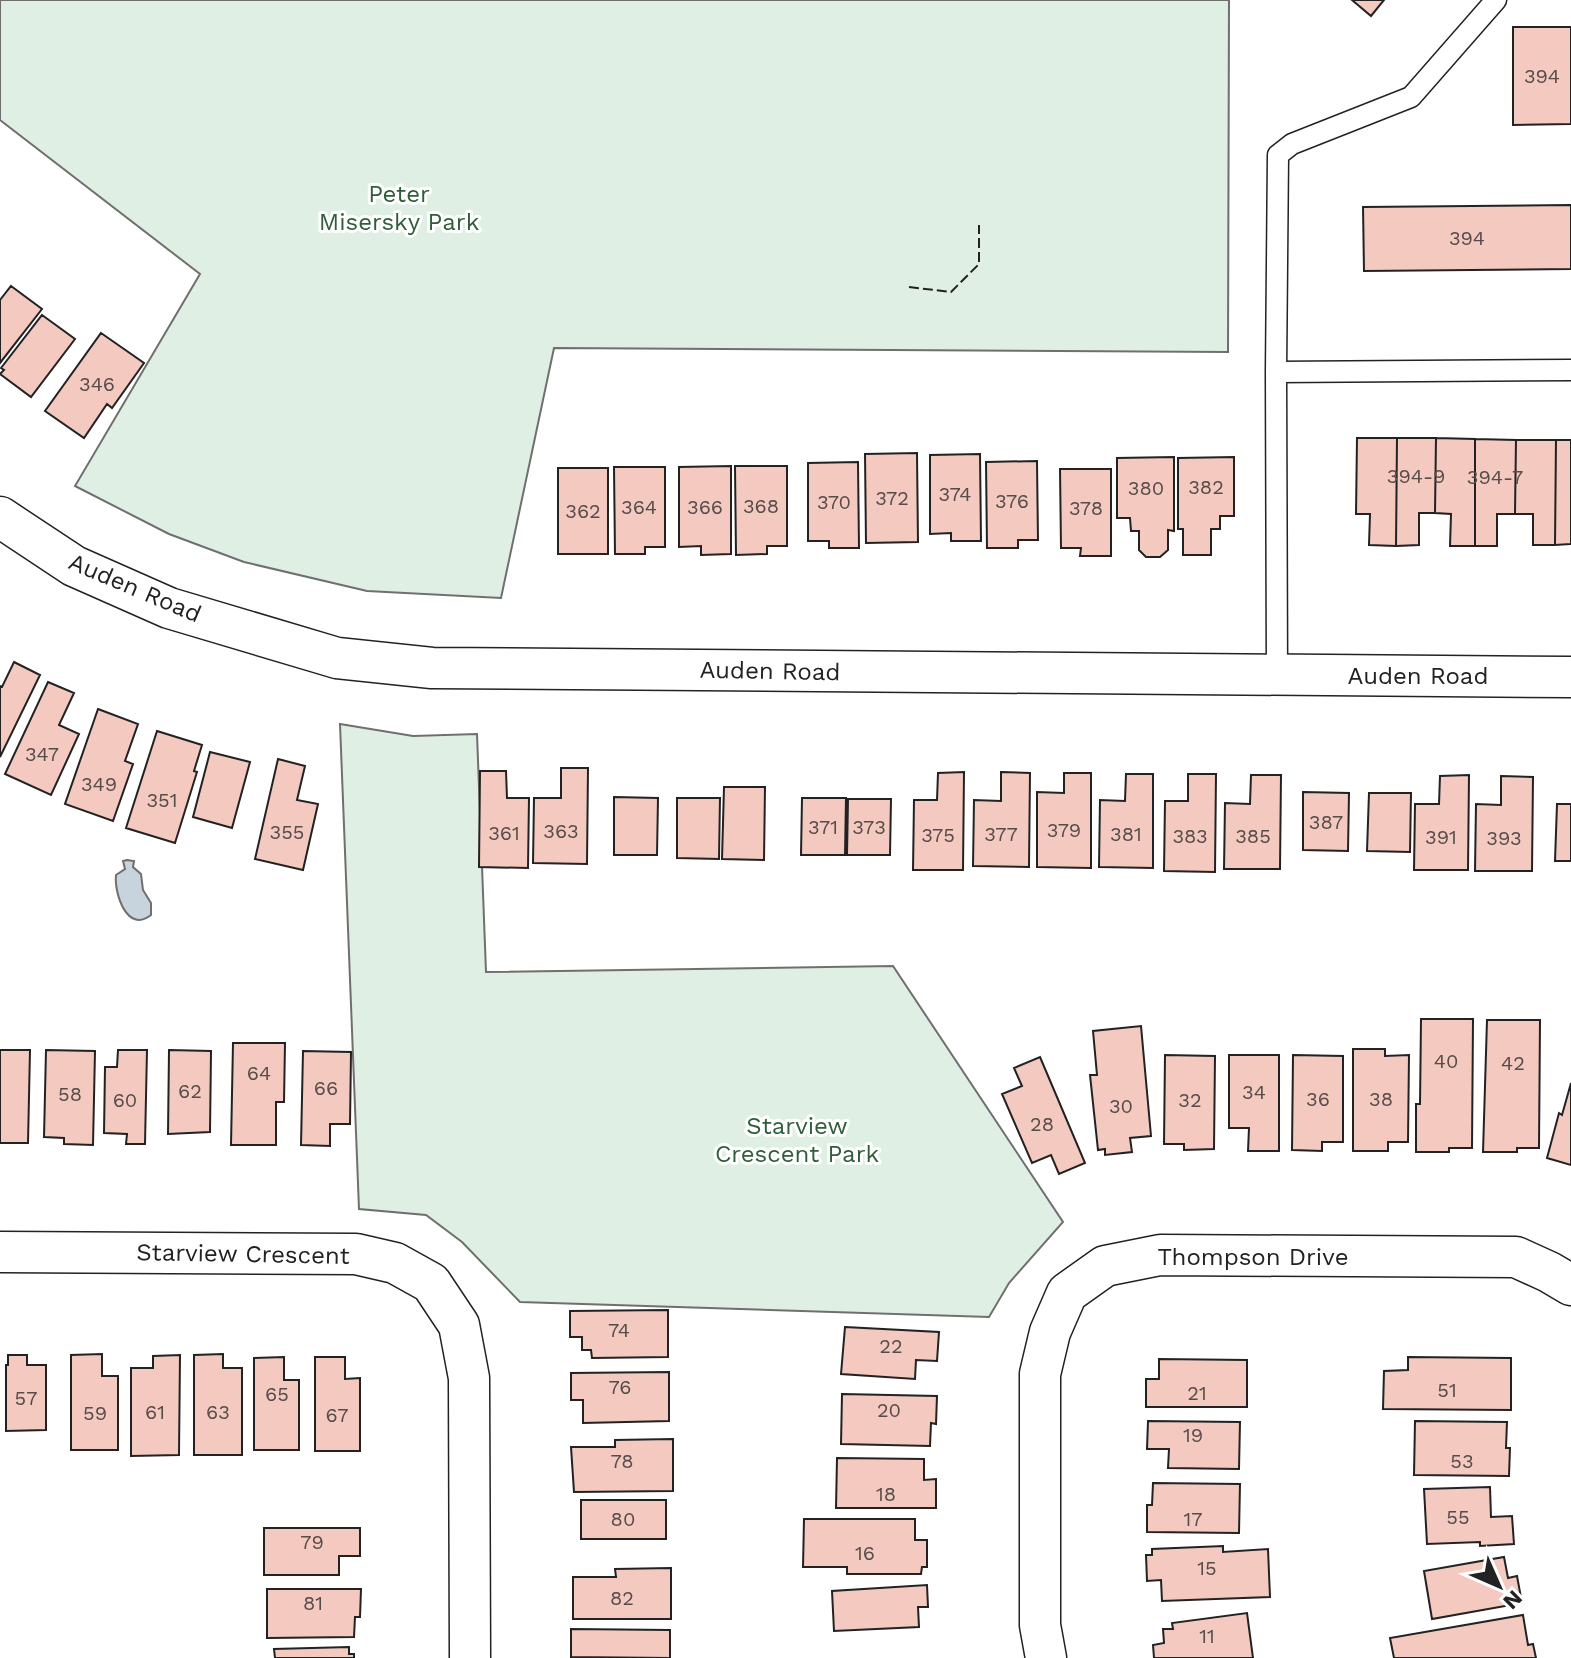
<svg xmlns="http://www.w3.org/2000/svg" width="1571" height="1658" font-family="'Work Sans',sans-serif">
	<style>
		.green { fill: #e0efe3; stroke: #6f6f6f; stroke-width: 2 }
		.water { fill: #c7d3dd; stroke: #6f6f6f; stroke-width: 2 }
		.building { fill: #f3c9c0; stroke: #222; stroke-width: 2 }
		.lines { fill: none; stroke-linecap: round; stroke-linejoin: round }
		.service-casing { stroke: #222; stroke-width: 23 }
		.minor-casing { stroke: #222; stroke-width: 43 }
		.service { stroke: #fff; stroke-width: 20 }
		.minor { stroke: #fff; stroke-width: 40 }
		.fence { stroke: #222; stroke-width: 2; stroke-dasharray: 10 4; stroke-linecap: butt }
		.labels { text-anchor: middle; stroke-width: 6; stroke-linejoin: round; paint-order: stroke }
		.number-label { font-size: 20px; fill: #564c4a }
		.park-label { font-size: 24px; fill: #2f5e38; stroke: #fff }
		.street-label { font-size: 24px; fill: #222; stroke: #fff }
	</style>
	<rect width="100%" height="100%" fill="#fff"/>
	<path class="green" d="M0,0H1229L1228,352L554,348L501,598L367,591L244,562L169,534L75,486L200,274L0,120Z
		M340,724L413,736L477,734L486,972L893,966L1063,1222L1009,1283L989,1317L520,1302L462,1242L426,1215L359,1209Z"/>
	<path class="water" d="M127,860L134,861L133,867L141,874L143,890L151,903V915C127,934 114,893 116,875L125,869L123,861Z"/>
	<path class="building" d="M1352,0H1384L1371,16Z
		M1513,27H1571V124L1513,125Z
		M1571,205V269L1364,271L1363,207Z
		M11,286L42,309L0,363V300Z
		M42,315L75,339L31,397L0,374L4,370L1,368Z
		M101,333L144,363L112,408L107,404L84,438L45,411Z
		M1357,438H1397L1396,546L1369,545L1370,514H1356Z
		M1397,438H1436L1435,513H1419V545L1396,546Z
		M1436,438L1475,439V546H1450L1451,514L1435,513Z
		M1475,439L1516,440L1515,514H1497V546H1475Z
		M1516,440H1556L1555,545H1533V514H1515Z
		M1556,440H1571V544L1555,545Z
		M917,453L918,542L866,543L865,454Z
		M980,454L981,541H951V533L930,534V455Z
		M1174,457V531L1168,530V550L1160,557H1146L1139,550V531H1131L1130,518H1117V458Z
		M1234,457V516H1220V529H1211V555H1183V529H1178V458Z
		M1037,461L1038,540H1018V548H987L986,462Z
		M858,462L859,548H829V541H808V463Z
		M731,466V554L701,555V546L679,547V467Z
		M735,466H787V546H767V554L736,555Z
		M614,467H665V547H645V554H615Z
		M558,468H608V554H558Z
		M1060,469H1111V556H1080L1081,548H1061Z
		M14,662L40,675L0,757V686L2,687Z
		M48,682L74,693L59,725L79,734L51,795L5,774Z
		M98,709L138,724L125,761L133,764L113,821L65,804Z
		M157,731L202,745L194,771L197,772L175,843L126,828Z
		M210,752L250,762L232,828L193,817Z
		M278,759L305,766L297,800L318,804L303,870L255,859Z
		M561,768H588L587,864L533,863L534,798H561Z
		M480,771H506L507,798H529L528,868L479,867Z
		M964,772L963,870H913L914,800H937L938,773Z
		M1001,772L1030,773L1029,867L973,866L974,800L1001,801Z
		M1064,773H1091V868L1037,867V792L1064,793Z
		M1126,774H1153V868L1099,867L1100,800L1125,801Z
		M1188,774H1216L1215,872L1164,871L1165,801H1188Z
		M1251,775H1281L1280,869H1224L1225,803L1250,804Z
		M1469,775L1468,870H1414L1415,804H1439L1440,776Z
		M1501,776L1533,777L1532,871H1475L1476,804L1501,805Z
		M724,787H765L764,860L722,859Z
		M1303,792L1349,793L1348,851L1303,850Z
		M1369,793H1411L1410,852L1367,851Z
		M614,797L658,798L657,855H614Z
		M677,798H720L719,859L677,858Z
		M802,798H846L845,855H801Z
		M848,799H891L890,855H847Z
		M1557,804H1571V861H1555Z
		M1421,1019H1473L1472,1148H1449V1152H1416V1104H1420Z
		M1487,1020H1540L1539,1148H1517V1152H1483Z
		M1141,1026L1151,1136L1130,1138L1132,1152L1105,1155V1149L1098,1150L1090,1075H1097L1093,1031Z
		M233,1043H285L284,1102H276V1145H231Z
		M1353,1049H1385V1056L1409,1055L1408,1142H1388V1151H1353Z
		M0,1050H30L28,1143H0Z
		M46,1050L95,1051L93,1145L64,1144V1138L44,1137Z
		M118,1050H147L145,1144H126L127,1134L104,1133L105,1067H117Z
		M169,1050L211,1051L210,1132L168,1134Z
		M303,1051L351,1052L350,1124H330V1146L301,1145Z
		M1165,1055L1215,1056L1214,1149L1184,1150V1144H1164Z
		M1229,1055H1279V1151H1248L1249,1128H1229Z
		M1293,1055L1343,1056V1142H1322V1151L1292,1150Z
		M1040,1057L1085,1163L1059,1174L1051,1155L1032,1163L1002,1094L1022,1086L1014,1068Z
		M1571,1083V1165L1547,1158L1559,1113L1562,1115Z
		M668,1310V1357L592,1358L591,1350H582V1337H570V1311Z
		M845,1327L939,1332L937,1361L916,1360L915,1379L841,1374Z
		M102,1354V1376H118V1450H71V1355Z
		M223,1354V1368H242V1455H194V1355Z
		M8,1355H27V1365H46V1430L6,1431V1365H8Z
		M180,1355L179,1455L131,1456V1368H153V1356Z
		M284,1357V1380H299V1450H254V1358Z
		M315,1357H345V1379L360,1378V1451H315Z
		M1408,1357L1511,1358V1410L1383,1409L1384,1371L1408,1370Z
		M1159,1359L1247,1360V1407H1146V1379H1159Z
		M669,1372V1421L583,1423V1400H571V1373Z
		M842,1394L937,1396L936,1424L931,1423L930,1446L841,1444Z
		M1148,1421L1240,1422L1239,1469L1168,1468L1169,1449H1147Z
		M1415,1421L1507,1422L1506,1448H1510L1509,1476L1414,1475Z
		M673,1439V1491L574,1492L571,1447H615V1440Z
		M837,1458L924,1459V1480L936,1479V1508H836Z
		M1153,1483L1240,1484L1239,1533L1147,1532V1505H1152Z
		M1490,1487L1491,1517L1512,1516L1514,1544L1480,1546V1542L1427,1544L1424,1489Z
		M581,1500H666V1539H581Z
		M804,1519H915V1540H927V1567H922L921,1574H847V1567H803Z
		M264,1528H360V1556H339V1575H264Z
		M1223,1546V1552L1268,1549L1270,1597L1162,1601L1161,1580L1147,1581L1146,1555H1152V1549Z
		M1504,1557L1508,1578L1517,1576L1522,1603L1432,1619L1424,1571Z
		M671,1568V1619H573V1577H616L615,1569Z
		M927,1585L928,1607H918L919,1627L834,1631L832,1591Z
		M267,1589H361L360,1617H355L354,1637L267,1638Z
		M1247,1613L1253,1658H1154L1153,1645L1164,1643L1163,1629H1173L1172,1623Z
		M1523,1615L1528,1645L1533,1644L1536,1658H1394L1390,1638Z
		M571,1629L670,1630V1658L571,1657Z
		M349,1647V1654H354V1658H275L274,1649Z"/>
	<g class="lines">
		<defs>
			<path id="service" d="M1276,372L1278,155L1292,144L1411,97L1496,0
				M1277,676L1276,372L1571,370"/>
			<path id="minor" d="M0,517L74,566L169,608L337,658L432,668L1571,677
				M0,1252L356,1254L395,1263L431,1283L459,1325L469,1378L470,1658
				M1046,1658L1040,1625V1374L1050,1332L1067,1293L1105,1266L1160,1255L1516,1257L1549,1272L1571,1285"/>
		</defs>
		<use href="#service" class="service-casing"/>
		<use href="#minor" class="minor-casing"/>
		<use href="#service" class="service"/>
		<use href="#minor" class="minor"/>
		<path class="fence" d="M909,287L951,292L979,264V225"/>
	</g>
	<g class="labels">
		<g class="number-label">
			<text x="1542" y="83">394</text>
			<text x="1467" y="245">394</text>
			<text x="97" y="391">346</text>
			<text x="1416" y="483">394-9</text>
			<text x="1495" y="484">394-7</text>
			<text x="1206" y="494">382</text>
			<text x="1146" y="495">380</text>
			<text x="955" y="501">374</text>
			<text x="892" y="505">372</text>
			<text x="1012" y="508">376</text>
			<text x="834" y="509">370</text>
			<text x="761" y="513">368</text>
			<text x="639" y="514">364</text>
			<text x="705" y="514">366</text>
			<text x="1086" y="515">378</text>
			<text x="583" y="518">362</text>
			<text x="42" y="761">347</text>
			<text x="99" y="791">349</text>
			<text x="162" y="807">351</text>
			<text x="1326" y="829">387</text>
			<text x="823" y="834">371</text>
			<text x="869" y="834">373</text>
			<text x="1064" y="837">379</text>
			<text x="561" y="838">363</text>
			<text x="287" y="839">355</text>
			<text x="504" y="840">361</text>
			<text x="1001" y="841">377</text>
			<text x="1126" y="841">381</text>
			<text x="938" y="842">375</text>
			<text x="1190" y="843">383</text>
			<text x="1253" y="843">385</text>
			<text x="1441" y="844">391</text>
			<text x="1504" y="845">393</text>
			<text x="1446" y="1068">40</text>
			<text x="1513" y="1070">42</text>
			<text x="259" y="1080">64</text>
			<text x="326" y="1095">66</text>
			<text x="190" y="1098">62</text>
			<text x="1254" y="1099">34</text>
			<text x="70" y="1101">58</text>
			<text x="1318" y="1106">36</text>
			<text x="1381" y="1106">38</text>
			<text x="125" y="1107">60</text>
			<text x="1190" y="1107">32</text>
			<text x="1121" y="1113">30</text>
			<text x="1042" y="1131">28</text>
			<text x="619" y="1337">74</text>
			<text x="891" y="1353">22</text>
			<text x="620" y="1394">76</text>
			<text x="1447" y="1397">51</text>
			<text x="1197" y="1400">21</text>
			<text x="277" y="1401">65</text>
			<text x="26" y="1405">57</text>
			<text x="889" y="1417">20</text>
			<text x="155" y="1419">61</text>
			<text x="218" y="1419">63</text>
			<text x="95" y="1420">59</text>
			<text x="337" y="1422">67</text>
			<text x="1193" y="1442">19</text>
			<text x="622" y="1468">78</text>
			<text x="1462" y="1468">53</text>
			<text x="886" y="1501">18</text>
			<text x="1458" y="1524">55</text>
			<text x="623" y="1526">80</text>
			<text x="1193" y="1526">17</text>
			<text x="312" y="1549">79</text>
			<text x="865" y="1560">16</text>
			<text x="1207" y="1575">15</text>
			<text x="622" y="1605">82</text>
			<text x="313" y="1610">81</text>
			<text x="1207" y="1643">11</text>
		</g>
		<g class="park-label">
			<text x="399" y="202">Peter<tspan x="399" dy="28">Misersky Park</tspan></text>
			<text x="797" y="1134">Starview<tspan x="797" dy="28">Crescent Park</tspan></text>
		</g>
		<g class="street-label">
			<text transform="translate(135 588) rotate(23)" y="8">Auden Road</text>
			<text transform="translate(770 671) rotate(1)" y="8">Auden Road</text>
			<text x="1418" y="684">Auden Road</text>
			<text transform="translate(243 1254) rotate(1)" y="8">Starview Crescent</text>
			<text x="1253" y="1265">Thompson Drive</text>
		</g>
	</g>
	<g transform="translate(1499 1586) rotate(135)" stroke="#ffffff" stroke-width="6" paint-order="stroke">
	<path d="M0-6L14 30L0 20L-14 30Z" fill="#222222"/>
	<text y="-12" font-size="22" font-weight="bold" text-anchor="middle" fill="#222222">N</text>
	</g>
</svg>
